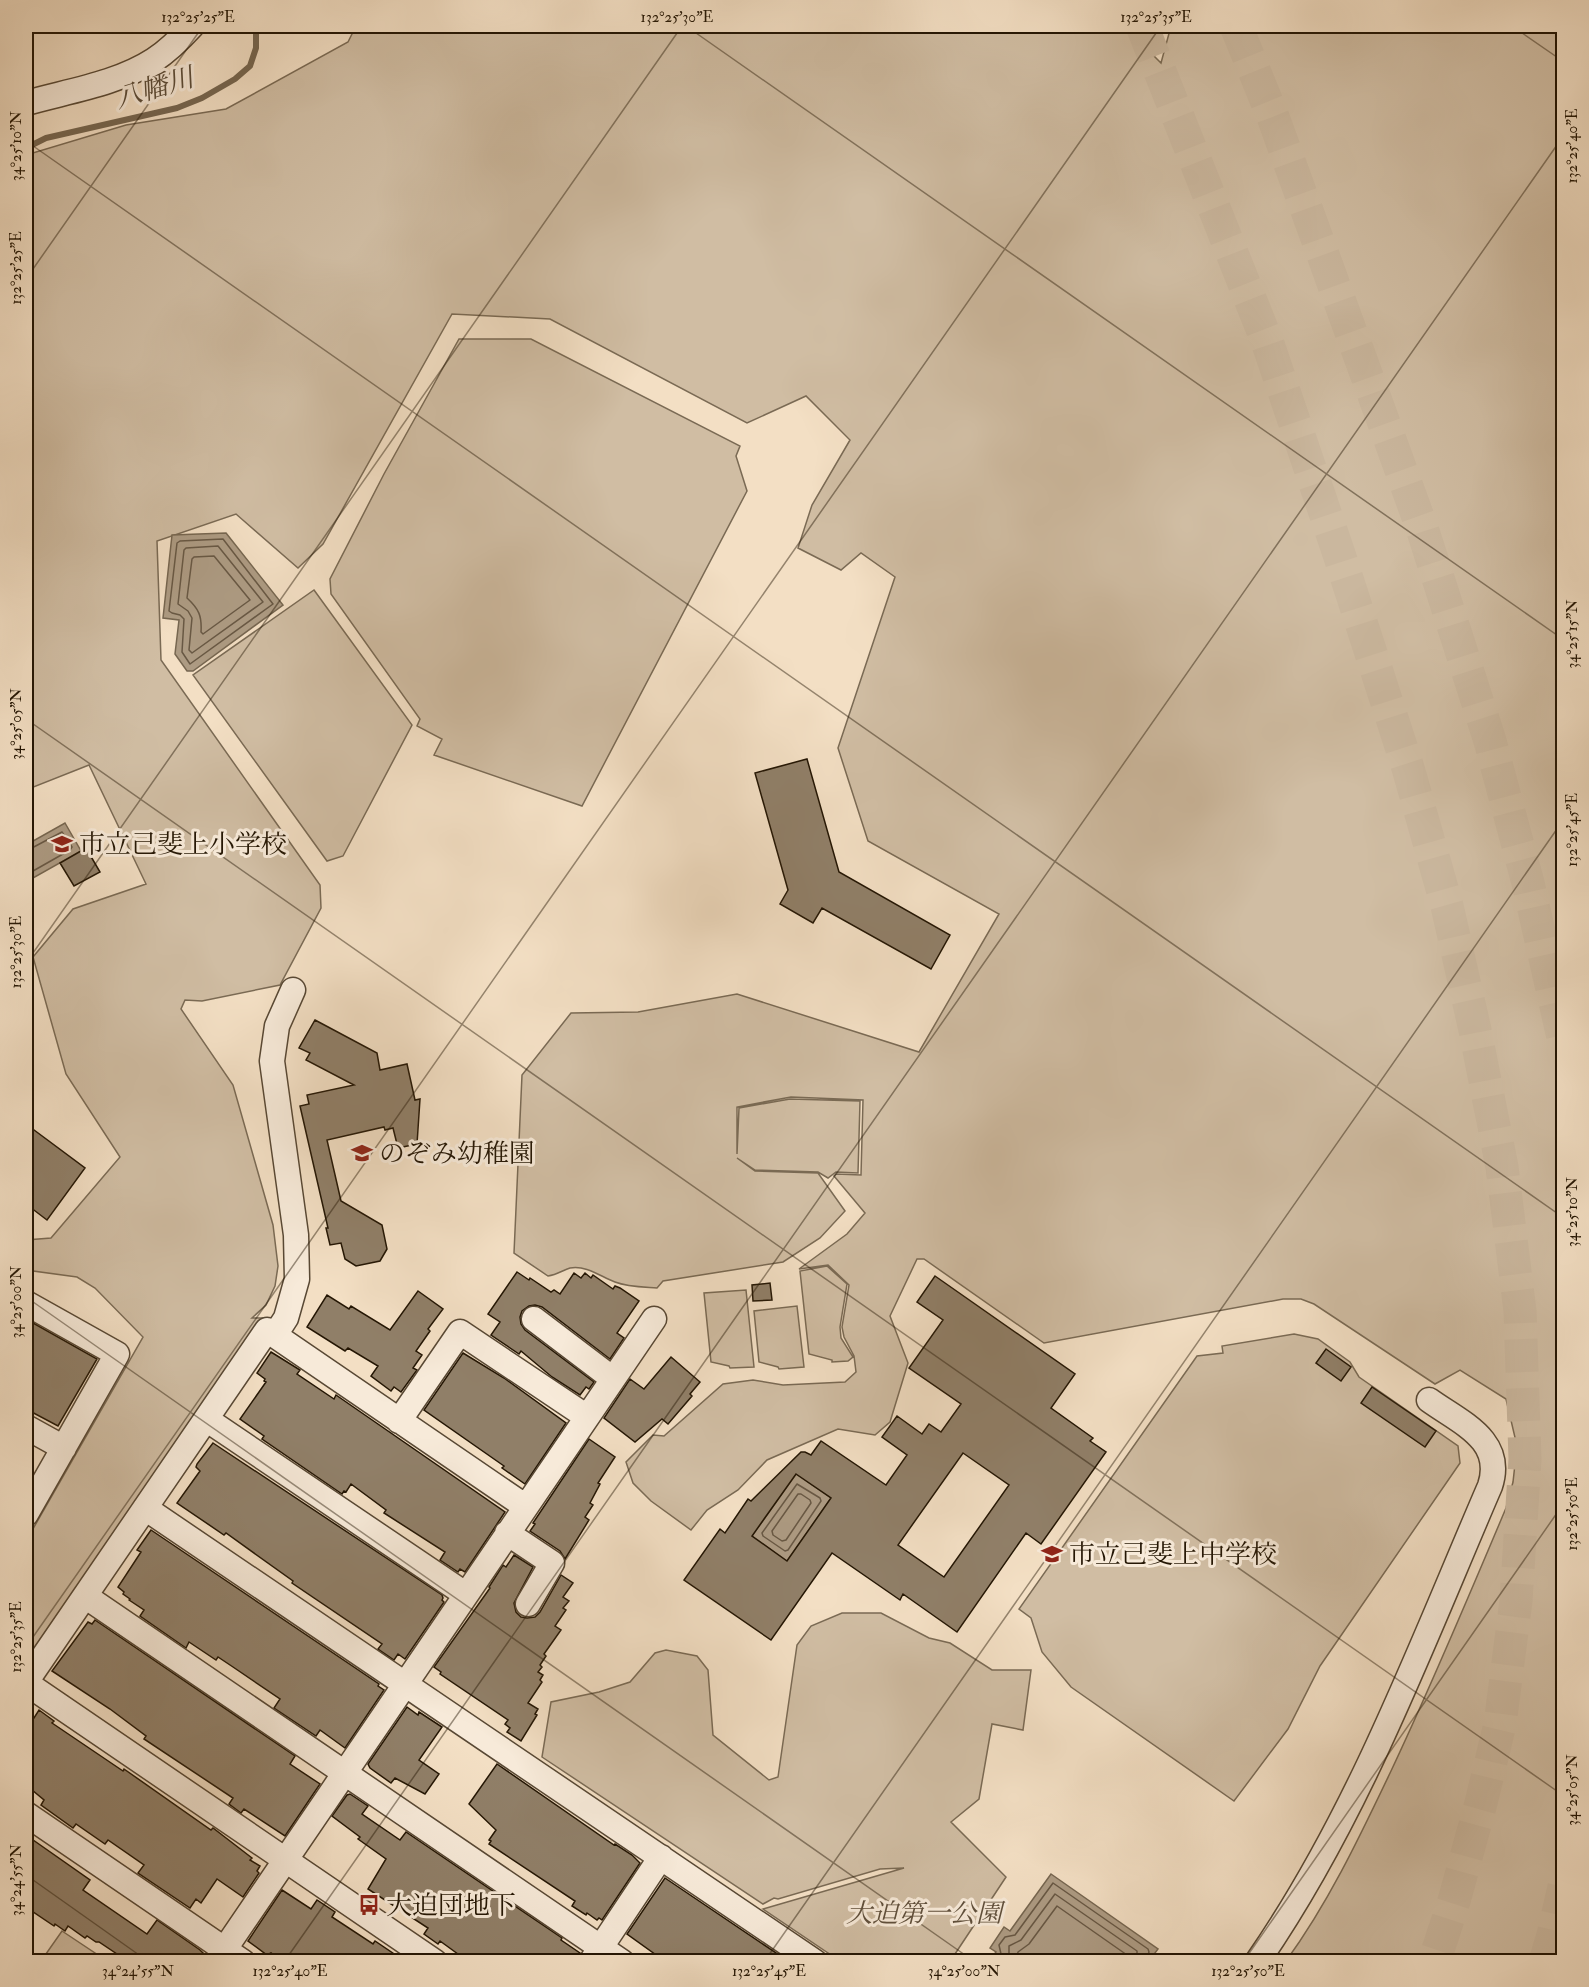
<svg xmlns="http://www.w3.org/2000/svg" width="1589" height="1987" font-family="'IM FELL Double Pica','Noto Serif JP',serif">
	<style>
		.green { fill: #d0bda3; stroke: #7a6a54; stroke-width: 1.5 }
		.water { fill: #ad9b83; stroke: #766650; stroke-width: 1.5 }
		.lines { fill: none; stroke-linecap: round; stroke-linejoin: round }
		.shore { stroke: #685844; stroke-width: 1.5 }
		.stream { stroke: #766650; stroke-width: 6 }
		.building { fill: #907f68; stroke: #241604; stroke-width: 1.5; fill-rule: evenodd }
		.highway-tunnel { stroke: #cab79e; stroke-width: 33; stroke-dasharray: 33 16; stroke-linecap: butt }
		.minor-casing { stroke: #584834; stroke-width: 27 }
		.minor { stroke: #f7ead9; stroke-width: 24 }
		.ticks { fill: none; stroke: #241604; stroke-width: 1.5; stroke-opacity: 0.45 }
		.labels { text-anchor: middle; stroke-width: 6; stroke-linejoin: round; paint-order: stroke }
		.poi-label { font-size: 26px; fill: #241604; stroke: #f7ead9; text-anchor: start }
		.park-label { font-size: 26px; font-style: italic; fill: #60503c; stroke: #f7ead9 }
		.water-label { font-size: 27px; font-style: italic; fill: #5b4b37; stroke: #f7ead9 }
		.neatline { fill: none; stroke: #241604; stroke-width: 2 }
		.ticks-label { font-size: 15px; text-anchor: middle; fill: #241604 }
	</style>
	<rect width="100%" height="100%" fill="#f3dfc4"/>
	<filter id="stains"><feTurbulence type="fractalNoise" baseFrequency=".00333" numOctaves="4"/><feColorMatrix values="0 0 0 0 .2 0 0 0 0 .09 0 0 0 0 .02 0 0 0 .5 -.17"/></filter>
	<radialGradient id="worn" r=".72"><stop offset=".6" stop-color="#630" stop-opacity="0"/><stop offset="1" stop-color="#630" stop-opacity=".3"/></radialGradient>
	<path class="green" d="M356,26H1124L1161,63L1171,26H1563V1961H1286C1329,1902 1360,1836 1391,1771C1432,1684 1469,1596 1506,1508L1513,1482L1517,1446L1506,1399L1460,1370L1435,1384L1314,1304L1301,1299H1283L1044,1343L924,1259H917L890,1316L908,1363L890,1422L875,1435L838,1429L767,1460L738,1490L707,1510L691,1530L651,1501L633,1483L626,1462L653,1435L664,1436L723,1384L753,1380L783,1385L845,1382L856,1372L854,1356L844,1337L842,1327L849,1285L828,1265L799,1269L847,1234L865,1213L834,1176L836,1174L861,1175L863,1100L791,1097L737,1107V1154L739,1108L790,1099L860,1101L858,1173L836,1172L828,1178L818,1172L755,1170L737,1158L755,1171L818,1173L845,1211L820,1238L783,1262L663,1281L657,1288C644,1287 628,1287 615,1282C601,1277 587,1265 570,1268C563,1270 557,1275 548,1276L514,1253L522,1075L571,1013L638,1012L737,994L919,1052L999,914L868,841L838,748L895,577L861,553L841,570L798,548L812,505L850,440L806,396L747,423L550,319L452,314L323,544L298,568L236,514L157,541L161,660L320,885L321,908L280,985L202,1001L185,1000L181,1009L233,1085L273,1225L278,1266L275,1286L266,1305L252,1318H267L26,1668V1541L143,1337L95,1288L77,1277L26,1270V1240L51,1238L120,1157L66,1074L33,957L73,909L146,884L89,765L26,790V155L126,125L226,109L348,42Z
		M459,339H531L740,446L736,456L747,491L582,806L434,755L442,739L417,726L420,719L331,594L330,579L384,474Z
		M314,590L412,725L343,856L327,861L193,675Z
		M827,1266L847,1284L840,1327L841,1338L853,1357L848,1361L832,1362V1360L809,1354L800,1271Z
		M746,1290L754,1367L730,1368L729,1366L711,1362L704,1293Z
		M797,1306L804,1367L779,1369L778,1367L759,1362L754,1311Z
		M1294,1334L1318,1339L1350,1362L1359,1377L1458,1446L1460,1463L1320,1666L1288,1729L1234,1801L1071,1687L1042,1652L1031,1618L1019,1609L1197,1356L1223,1353L1222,1346Z
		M842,1613H881L929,1638L950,1643L992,1670H1031L1023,1730L992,1724L979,1799L951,1822L1006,1877L953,1957L950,1956L946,1961H840L763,1909L904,1868L880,1869L778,1899L774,1898L763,1904L542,1757L551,1702L599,1692L630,1682L655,1653L666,1650L697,1656L708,1670L713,1735L769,1780L778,1777L797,1645L811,1626Z
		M62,1931L107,1961H41Z"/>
	<path class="water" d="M226,533L283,605L193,671H187L175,654L179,620L163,618L172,535Z
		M65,823L81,851L26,882V845Z
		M796,1474L831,1498L787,1561L752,1536Z
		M1051,1874L1158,1949L1149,1961L1027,1962L1025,1960L1023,1962L989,1961L996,1952L990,1948L1004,1927L1010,1931Z"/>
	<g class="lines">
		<path class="shore" d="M223,539L273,604L190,664L182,652L184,619L180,615L172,613L169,611L177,543L180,541Z
			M218,546L263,602L192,653L189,650L192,618L188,611L178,604L184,550L186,548Z
			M214,556L250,600L203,634L201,632C202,616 199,609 187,598L192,559L194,557Z
			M26,850L30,849L62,832L72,847L70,850L26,875
			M797,1484L820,1498L821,1501L788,1550L785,1551L763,1536L762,1533Z
			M798,1494H801L810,1500L811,1503L786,1540L782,1541L773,1535L772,1531Z
			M997,1962L1001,1954L999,1945L1005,1937L1015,1935L1053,1883L1148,1949L1149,1952L1145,1962
			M1006,1962L1009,1955V1946L1021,1940L1055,1894L1137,1951V1962
			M1016,1962L1018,1952L1029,1944L1057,1906L1127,1955L1128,1962"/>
		<path class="stream" d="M26,148L46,138L177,108L202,98L235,79L250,66L256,48V26"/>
	</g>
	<path class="building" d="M807,759L839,872L950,935L931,969L822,908L813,923L780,904L788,890L755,773Z
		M86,848L100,872L74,886L60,863Z
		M315,1020L377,1053L380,1070L407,1064L415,1100L420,1099L417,1144L398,1148L393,1128L385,1130L384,1127L327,1140L341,1201L382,1225L387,1249L380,1261L356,1266L345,1259L341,1243L330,1245L326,1228H328L300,1106L309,1104L307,1095L354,1085L306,1060L310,1053L299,1048Z
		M26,1124L85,1168L47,1220L26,1204Z
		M517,1272L529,1280L530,1278L551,1292L554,1290L560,1294L574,1273L581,1278L585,1273L591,1278L593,1275L613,1289L615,1286L620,1288L639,1301L617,1333L624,1338L610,1359L542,1307L535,1305L529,1306L522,1311L520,1317L521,1324L525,1330L594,1382L589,1389L586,1387L580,1395L552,1377L521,1351L519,1354L491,1335L500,1322L488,1314Z
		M935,1276L1075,1374L1051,1408L1093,1438L1090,1441L1106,1452L1041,1544L1026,1533L957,1632L903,1594L900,1600L832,1553L771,1640L684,1580L720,1529L725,1533L748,1499L751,1501L801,1452H805L811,1455L821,1441L886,1485L907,1455L882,1437L897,1416L922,1434L929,1424L941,1432L961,1404L909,1368L943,1320L917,1302ZM963,1453L1009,1485L944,1577L898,1545ZM796,1474L831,1498L787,1561L752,1536Z
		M770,1283L772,1300L753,1301L752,1285Z
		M418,1291L443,1309L428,1329L430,1331L416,1351L422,1355L413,1368L417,1370L401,1392L394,1387L391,1391L371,1376L378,1366L348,1348L345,1351L307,1327L327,1295L349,1309L351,1306L390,1330Z
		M26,1319L97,1359L58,1426L26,1409Z
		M1326,1349L1351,1367L1341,1381L1316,1363Z
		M271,1352L300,1370L297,1374L334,1399L336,1395L505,1512L465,1572L460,1569L458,1572L440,1560L445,1552L384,1513L386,1510L351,1484L346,1492L344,1491L342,1494L262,1439L264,1436L240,1419L266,1382L264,1381L265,1379L257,1373Z
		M463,1353L504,1378L566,1423L525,1484L502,1468L504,1466L424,1410Z
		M671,1357L700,1382L690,1394L692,1396L668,1424L662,1419L635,1442L604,1418L630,1379L644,1389Z
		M1372,1387L1436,1431L1425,1447L1361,1403Z
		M589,1439L615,1457L598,1483L600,1484L590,1503L593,1505L585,1517L589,1520L565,1559L560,1551L530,1531L535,1524L533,1523Z
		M213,1443L442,1595L443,1598L442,1600L444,1602L405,1659L398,1654L394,1660L378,1649L382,1644L292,1583L293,1581L226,1533L224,1535L177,1503L200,1471L196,1467L197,1464Z
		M151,1530L379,1684L378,1686L384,1690L345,1748L320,1730L316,1736L274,1708L280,1699L233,1667L218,1657L216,1660L189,1642L186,1648L140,1616L144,1610L129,1600L130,1599L123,1594L124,1592L118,1587L141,1552L137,1550Z
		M514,1555L533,1567L514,1603L516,1612L521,1617L527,1618L535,1617L540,1612L561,1575L573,1583L563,1597L569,1601L563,1608L566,1610L555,1626L561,1630L544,1654L546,1656L540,1665L542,1667L538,1672L543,1675L540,1680L542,1682L528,1703L538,1709L535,1714L537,1715L521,1741L507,1732L510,1728L505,1724L508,1720L440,1674L441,1672L434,1667L490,1588L489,1587L503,1565L506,1567Z
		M95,1620L295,1756L290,1764L320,1784L285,1836L244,1809L241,1813L229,1804L233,1798L144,1739L146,1736L110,1709L52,1671L88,1622L92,1624Z
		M407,1707L418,1715L419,1712L442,1727L419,1760L439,1774L425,1794L395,1778L391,1783L370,1768L368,1764Z
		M39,1710L54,1721L52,1723L123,1771L124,1769L211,1830L213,1828L252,1858L250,1860L260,1866L257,1871L259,1873L243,1897L217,1879L201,1903L196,1899L190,1908L138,1873L144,1865L108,1840L105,1844L76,1824L73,1828L41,1805L44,1800L26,1785V1712L34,1718Z
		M497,1764L614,1845L615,1844L632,1855L640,1863L602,1920L599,1918L597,1920L587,1913L586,1915L572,1906L575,1901L489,1844L491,1841L489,1840L496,1830L469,1804Z
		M350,1794L368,1806L362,1814L400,1840L406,1832L562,1938L561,1940L580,1953L577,1962H469L440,1941L438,1944L424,1934L428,1928L368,1889L386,1859L358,1839L360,1837L332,1816L347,1795Z
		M26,1835L90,1880L83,1890L147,1934L157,1920L200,1950L204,1954L202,1962H129L99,1942H96L87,1936L85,1938L68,1926L65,1931L55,1924L54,1926L26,1907Z
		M665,1878L779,1955L774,1962H666L627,1934Z
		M282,1890L311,1909L317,1900L335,1912L332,1917L373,1944L375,1941L406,1962H283L271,1953L267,1955L248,1941Z"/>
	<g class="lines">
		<path class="highway-tunnel" d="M1142,26L1268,344L1340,557L1408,768L1447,906L1475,1030L1502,1167L1520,1311L1525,1459L1516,1601L1500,1724L1481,1803L1454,1901L1434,1962
			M1236,26L1273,117L1422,528L1490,741L1528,883L1564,1042
			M1545,1962L1553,1935L1564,1887"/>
		<defs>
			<path id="minor" d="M26,103C68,91 117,84 154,60C168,51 181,38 192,26
				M26,1303L117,1354L26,1514
				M534,1319L613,1379
				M275,1335L286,1318L297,1279L296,1235L272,1061L277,1026L293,990
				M206,1419L465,1594
				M399,1421L460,1332L587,1417
				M26,1427L64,1448
				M145,1508L815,1962
				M507,1533L552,1563L528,1604
				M85,1596L622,1962
				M26,1682L267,1330L526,1507
				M26,1683L435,1962
				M26,1814L243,1962
				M216,1962L654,1319
				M591,1962L661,1857
				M1257,1962C1358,1816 1420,1648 1490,1486C1505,1440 1461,1423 1429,1400"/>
		</defs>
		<use href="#minor" class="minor-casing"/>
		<use href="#minor" class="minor"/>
	</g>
	<path class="ticks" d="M686,26L1564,640M1512,26L1564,62M26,141L1564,1218M26,279L203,26M26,719L1564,1796M26,963L682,26M26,1297L975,1962M26,1647L1161,26M26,1875L149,1962M284,1962L1564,135M764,1962L1564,819M1243,1962L1564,1503"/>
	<defs>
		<symbol id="school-bare" viewBox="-9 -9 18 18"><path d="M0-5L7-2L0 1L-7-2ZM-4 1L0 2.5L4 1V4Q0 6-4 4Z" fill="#8f2418" stroke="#f7ead9" stroke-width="2.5" paint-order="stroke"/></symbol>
		<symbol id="bus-bare" viewBox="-9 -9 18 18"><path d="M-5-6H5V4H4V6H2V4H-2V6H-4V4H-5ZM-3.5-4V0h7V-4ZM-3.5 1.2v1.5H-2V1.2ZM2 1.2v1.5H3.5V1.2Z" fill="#8f2418" stroke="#f7ead9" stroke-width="2.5" paint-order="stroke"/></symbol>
	</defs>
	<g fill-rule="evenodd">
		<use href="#school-bare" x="47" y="829" width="30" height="30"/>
		<use href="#school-bare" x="347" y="1138" width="30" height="30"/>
		<use href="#school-bare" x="1037" y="1539" width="30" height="30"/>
		<use href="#bus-bare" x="354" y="1890" width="30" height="30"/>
	</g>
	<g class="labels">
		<g class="poi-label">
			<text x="79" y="853">市立己斐上小学校</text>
			<text x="379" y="1162">のぞみ幼稚園</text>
			<text x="1069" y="1563">市立己斐上中学校</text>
			<text x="386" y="1914">大迫団地下</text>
		</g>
		<g class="park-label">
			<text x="924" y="1922">大迫第一公園</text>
		</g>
		<g class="water-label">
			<text transform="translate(154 88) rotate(-17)" y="9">八幡川</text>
		</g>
	</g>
	<rect width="1589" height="1987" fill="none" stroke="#f3dfc4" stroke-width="66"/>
	<rect x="33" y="33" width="1523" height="1921" class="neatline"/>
	<g class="ticks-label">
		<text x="198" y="22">132°25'25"E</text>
		<text x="677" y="22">132°25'30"E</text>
		<text x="1156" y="22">132°25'35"E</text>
		<text transform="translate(1572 146) rotate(-90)" y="5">132°25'40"E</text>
		<text transform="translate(16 146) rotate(-90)" y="5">34°25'10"N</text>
		<text transform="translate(16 268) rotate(-90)" y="5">132°25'25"E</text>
		<text transform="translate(1572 634) rotate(-90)" y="5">34°25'15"N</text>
		<text transform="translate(16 724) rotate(-90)" y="5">34°25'05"N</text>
		<text transform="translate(1572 830) rotate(-90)" y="5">132°25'45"E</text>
		<text transform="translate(16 952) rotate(-90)" y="5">132°25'30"E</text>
		<text transform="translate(1572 1212) rotate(-90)" y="5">34°25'10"N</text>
		<text transform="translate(16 1302) rotate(-90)" y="5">34°25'00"N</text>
		<text transform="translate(1572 1514) rotate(-90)" y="5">132°25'50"E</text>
		<text transform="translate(16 1637) rotate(-90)" y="5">132°25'35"E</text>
		<text transform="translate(1572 1790) rotate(-90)" y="5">34°25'05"N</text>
		<text transform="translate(16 1880) rotate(-90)" y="5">34°24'55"N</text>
		<text x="138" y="1976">34°24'55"N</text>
		<text x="290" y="1976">132°25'40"E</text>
		<text x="769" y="1976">132°25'45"E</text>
		<text x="964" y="1976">34°25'00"N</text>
		<text x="1248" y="1976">132°25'50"E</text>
	</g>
	<rect width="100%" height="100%" filter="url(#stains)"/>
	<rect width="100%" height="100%" fill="url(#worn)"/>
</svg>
